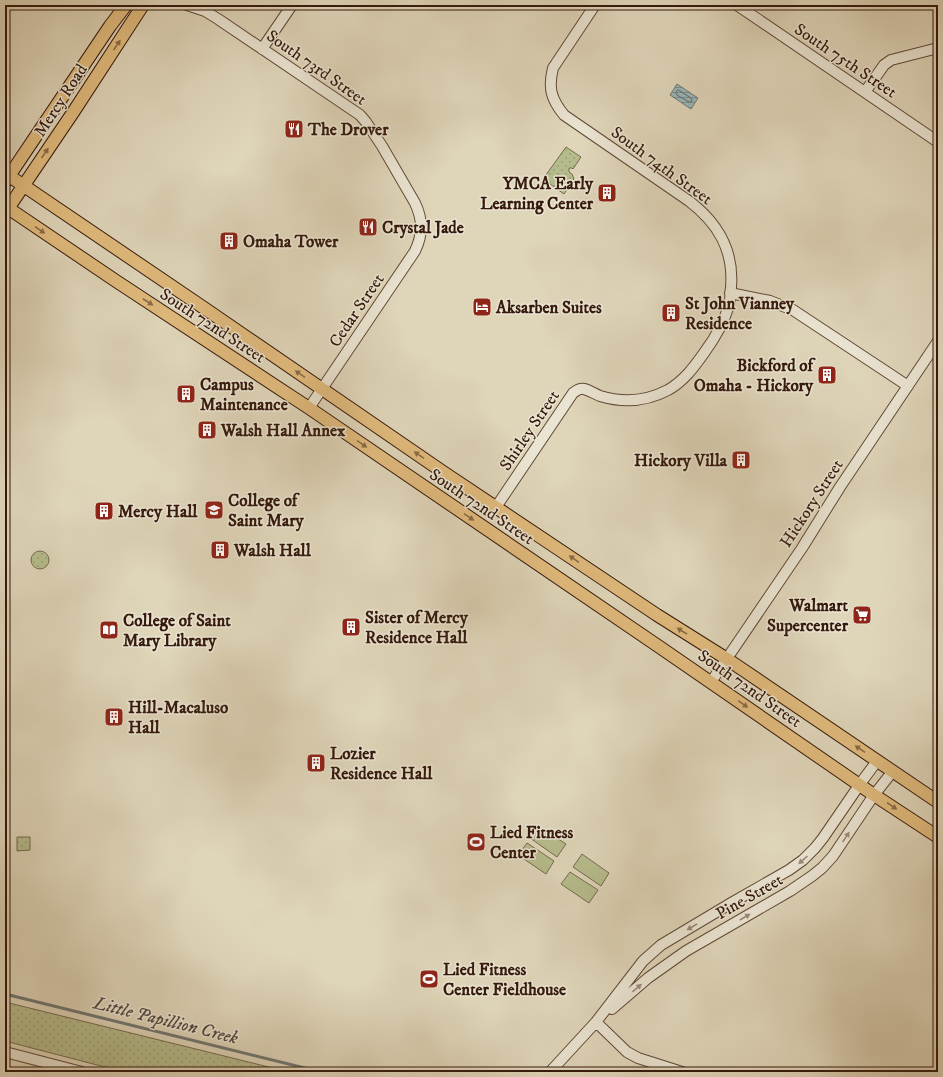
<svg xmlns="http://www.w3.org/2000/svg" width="943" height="1077" font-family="'IM FELL DW Pica',serif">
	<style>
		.grass { fill: url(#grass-dots); stroke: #766a4c }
		.pitch { fill: #b6bc8c; stroke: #766a4c }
		.water { fill: url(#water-rules); stroke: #707774 }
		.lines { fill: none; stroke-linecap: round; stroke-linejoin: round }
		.shore { stroke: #666862; stroke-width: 1 }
		.stream { stroke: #707774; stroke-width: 3 }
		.minor-casing { stroke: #604837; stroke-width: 12 }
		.major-casing { stroke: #35190c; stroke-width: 14 }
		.minor { stroke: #eae4d2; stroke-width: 10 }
		.major { stroke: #e0ba7c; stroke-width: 12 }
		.oneway { fill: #8a6a44 }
		.oneway2 { fill: #998979 }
		.labels { text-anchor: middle; stroke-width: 3; stroke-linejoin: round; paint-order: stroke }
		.street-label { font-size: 17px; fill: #35190c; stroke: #eae4d2 }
		.poi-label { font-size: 17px; font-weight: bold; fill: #35190c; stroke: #eae4d2; text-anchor: start }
		.water-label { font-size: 18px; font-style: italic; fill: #524840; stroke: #eae4d2 }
	</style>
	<defs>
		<pattern id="grass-dots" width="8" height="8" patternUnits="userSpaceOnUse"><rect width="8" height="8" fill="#b6bc8c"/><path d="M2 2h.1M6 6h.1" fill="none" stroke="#9da178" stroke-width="1.8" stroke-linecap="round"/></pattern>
		<pattern id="water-rules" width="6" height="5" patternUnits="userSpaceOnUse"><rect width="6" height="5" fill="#97b6b9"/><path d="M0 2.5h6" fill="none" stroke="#7c9395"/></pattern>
	</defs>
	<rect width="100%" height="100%" fill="#dfd5b9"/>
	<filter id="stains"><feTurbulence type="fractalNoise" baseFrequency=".005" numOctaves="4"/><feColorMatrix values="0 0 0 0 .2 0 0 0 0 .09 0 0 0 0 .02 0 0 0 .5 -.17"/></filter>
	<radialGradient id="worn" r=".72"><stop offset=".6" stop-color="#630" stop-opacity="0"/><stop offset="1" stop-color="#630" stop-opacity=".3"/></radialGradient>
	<path class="grass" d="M566,147L581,157L573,169L572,168H569V172L572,174L574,179L564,194L543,179Z
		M31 560a9 9 0 1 1 18 0a9 9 0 1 1-18 0Z
		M17,837H30V850L17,851Z
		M5,1002L289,1072H124L5,1041Z"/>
	<path class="pitch" d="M538,826L566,844L557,857L530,838Z
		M527,843L554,861L546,874L518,855Z
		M582,854L609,873L601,886L573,867Z
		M570,872L598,890L589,903L561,884Z"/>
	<path class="water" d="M677,84L698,98L691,109L670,95Z"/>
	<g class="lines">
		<path class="shore" d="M678,90L680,91L691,98L692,100L691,102H689L677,95L676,93Z"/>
		<path class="stream" d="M5,994L321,1072"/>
		<defs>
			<path id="minor" d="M187,5L205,11L218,19L360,115L366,122L382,146L415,203C423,220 423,234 415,251L309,408
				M737,5L938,142
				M262,49L292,5
				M865,92L884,65L891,60L938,48
				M730,293L770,301L793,310L908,386
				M496,507L573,393C576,391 579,388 584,389C589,390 595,394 600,396C623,403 647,401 668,390C684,381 694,367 704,353C715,338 724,323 729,305C731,299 730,293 731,287C734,250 718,223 689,201L564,115C551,99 548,88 553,68L595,5
				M711,682L802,548L840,487L938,341
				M612,1009L648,978L686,951L790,891L812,876L822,868L833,856L874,795L893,771
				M596,1022L627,1052L638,1058L682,1072
				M5,1052L82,1072
				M550,1072L596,1022L643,961L661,945L733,902L789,870L803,860L815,848L823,838L860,784L877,761"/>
			<path id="major" d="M5,173L204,308L443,472L657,615L727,659L938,802
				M5,182L110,26L126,5
				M5,206L116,281L309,408L661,648L874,795L938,837
				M5,213L74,111L143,5"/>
		</defs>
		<use href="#minor" class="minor-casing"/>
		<use href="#major" class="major-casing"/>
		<use href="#minor" class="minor"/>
		<use href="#major" class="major"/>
	</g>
	<defs><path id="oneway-solid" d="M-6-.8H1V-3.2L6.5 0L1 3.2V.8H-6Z"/></defs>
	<g class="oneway">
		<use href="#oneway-solid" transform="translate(117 45) rotate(-56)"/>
		<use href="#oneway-solid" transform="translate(45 153) rotate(-56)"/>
		<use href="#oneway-solid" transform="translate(40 230) rotate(34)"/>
		<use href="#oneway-solid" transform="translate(148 302) rotate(33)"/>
		<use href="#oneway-solid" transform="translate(300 374) rotate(-145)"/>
		<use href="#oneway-solid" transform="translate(362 444) rotate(34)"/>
		<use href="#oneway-solid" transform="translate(419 455) rotate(-146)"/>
		<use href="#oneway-solid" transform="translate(469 517) rotate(34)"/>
		<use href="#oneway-solid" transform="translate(574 559) rotate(-146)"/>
		<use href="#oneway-solid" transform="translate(682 631) rotate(-148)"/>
		<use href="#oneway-solid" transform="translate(743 704) rotate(35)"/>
		<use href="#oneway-solid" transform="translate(860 749) rotate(-146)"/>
		<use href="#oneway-solid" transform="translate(892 806) rotate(34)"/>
	</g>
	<g class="oneway2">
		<use href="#oneway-solid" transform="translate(846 837) rotate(-56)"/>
		<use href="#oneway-solid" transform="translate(803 860) rotate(138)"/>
		<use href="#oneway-solid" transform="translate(745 917) rotate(-30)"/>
		<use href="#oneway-solid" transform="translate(692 927) rotate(149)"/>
		<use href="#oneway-solid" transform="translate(637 988) rotate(-40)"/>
	</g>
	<defs>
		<symbol id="restaurant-square" viewBox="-11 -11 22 22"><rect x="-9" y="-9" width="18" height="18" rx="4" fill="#8f2418" stroke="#eae4d2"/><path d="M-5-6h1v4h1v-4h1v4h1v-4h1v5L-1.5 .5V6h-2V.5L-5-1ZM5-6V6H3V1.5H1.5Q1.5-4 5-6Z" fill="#fff"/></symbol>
		<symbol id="building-square" viewBox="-11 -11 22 22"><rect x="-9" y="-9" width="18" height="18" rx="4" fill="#8f2418" stroke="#eae4d2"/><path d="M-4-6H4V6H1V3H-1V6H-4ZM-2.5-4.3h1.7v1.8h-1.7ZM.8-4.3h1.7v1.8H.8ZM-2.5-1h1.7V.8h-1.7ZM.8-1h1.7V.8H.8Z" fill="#fff"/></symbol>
		<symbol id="hotel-square" viewBox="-11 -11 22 22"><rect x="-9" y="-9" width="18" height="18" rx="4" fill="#8f2418" stroke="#eae4d2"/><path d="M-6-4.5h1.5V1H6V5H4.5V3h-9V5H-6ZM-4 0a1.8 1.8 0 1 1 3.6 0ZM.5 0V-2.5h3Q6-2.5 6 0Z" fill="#fff"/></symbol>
		<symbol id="university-square" viewBox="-11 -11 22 22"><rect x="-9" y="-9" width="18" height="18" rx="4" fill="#8f2418" stroke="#eae4d2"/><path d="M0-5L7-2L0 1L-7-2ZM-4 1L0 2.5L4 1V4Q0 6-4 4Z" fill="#fff"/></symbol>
		<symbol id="supermarket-square" viewBox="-11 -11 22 22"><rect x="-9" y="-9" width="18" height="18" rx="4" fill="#8f2418" stroke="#eae4d2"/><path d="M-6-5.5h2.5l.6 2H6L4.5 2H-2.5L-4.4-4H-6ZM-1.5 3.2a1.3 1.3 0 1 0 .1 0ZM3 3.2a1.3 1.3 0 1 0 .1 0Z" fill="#fff"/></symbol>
		<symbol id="library-square" viewBox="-11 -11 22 22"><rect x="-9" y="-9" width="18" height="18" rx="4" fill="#8f2418" stroke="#eae4d2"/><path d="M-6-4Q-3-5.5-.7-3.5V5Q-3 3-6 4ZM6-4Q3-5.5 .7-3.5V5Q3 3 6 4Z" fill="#fff"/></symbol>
		<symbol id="stadium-square" viewBox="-11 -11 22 22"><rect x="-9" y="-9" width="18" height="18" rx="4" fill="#8f2418" stroke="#eae4d2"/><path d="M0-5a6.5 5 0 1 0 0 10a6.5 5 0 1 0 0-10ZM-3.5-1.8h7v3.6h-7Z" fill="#fff"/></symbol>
	</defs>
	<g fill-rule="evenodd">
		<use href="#restaurant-square" x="283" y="118" width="22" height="22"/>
		<use href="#building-square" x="596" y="182" width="22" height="22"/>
		<use href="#restaurant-square" x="357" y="216" width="22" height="22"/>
		<use href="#building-square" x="218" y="230" width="22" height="22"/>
		<use href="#hotel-square" x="471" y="296" width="22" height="22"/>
		<use href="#building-square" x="660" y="302" width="22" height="22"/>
		<use href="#building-square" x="816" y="364" width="22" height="22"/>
		<use href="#building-square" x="175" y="383" width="22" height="22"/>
		<use href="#building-square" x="196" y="419" width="22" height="22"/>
		<use href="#building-square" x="730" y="449" width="22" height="22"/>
		<use href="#university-square" x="203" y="499" width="22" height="22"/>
		<use href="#building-square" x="93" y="500" width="22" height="22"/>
		<use href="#building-square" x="209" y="539" width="22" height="22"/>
		<use href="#supermarket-square" x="851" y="604" width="22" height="22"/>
		<use href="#building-square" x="340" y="616" width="22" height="22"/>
		<use href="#library-square" x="98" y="619" width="22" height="22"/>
		<use href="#building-square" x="103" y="706" width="22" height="22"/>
		<use href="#building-square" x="305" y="752" width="22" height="22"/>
		<use href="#stadium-square" x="465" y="831" width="22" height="22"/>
		<use href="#stadium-square" x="418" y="968" width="22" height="22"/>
	</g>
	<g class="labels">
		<g class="street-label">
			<text transform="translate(846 60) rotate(34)" y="6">South 75th Street</text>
			<text transform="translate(317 67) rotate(35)" y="6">South 73rd Street</text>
			<text transform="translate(60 100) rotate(-57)" y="6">Mercy Road</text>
			<text transform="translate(662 165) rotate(36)" y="6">South 74th Street</text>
			<text transform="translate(356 310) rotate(-56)" y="6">Cedar Street</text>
			<text transform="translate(213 325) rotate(33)" y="6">South 72nd Street</text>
			<text transform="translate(529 430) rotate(-56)" y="6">Shirley Street</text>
			<text transform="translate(811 503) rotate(-57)" y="6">Hickory Street</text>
			<text transform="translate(482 506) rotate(34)" y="6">South 72nd Street</text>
			<text transform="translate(750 688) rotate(35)" y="6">South 72nd Street</text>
			<text transform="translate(749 896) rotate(-30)" y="6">Pine Street</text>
		</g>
		<g class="poi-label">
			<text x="308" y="135">The Drover</text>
			<text x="593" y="189" text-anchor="end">YMCA Early<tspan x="593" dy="20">Learning Center</tspan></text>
			<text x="382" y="233">Crystal Jade</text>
			<text x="243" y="247">Omaha Tower</text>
			<text x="685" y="309">St John Vianney<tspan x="685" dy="20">Residence</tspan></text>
			<text x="496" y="313">Aksarben Suites</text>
			<text x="813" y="371" text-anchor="end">Bickford of<tspan x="813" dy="20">Omaha - Hickory</tspan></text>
			<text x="200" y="390">Campus<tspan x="200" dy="20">Maintenance</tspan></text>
			<text x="221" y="436">Walsh Hall Annex</text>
			<text x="727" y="466" text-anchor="end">Hickory Villa</text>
			<text x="228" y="506">College of<tspan x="228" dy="20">Saint Mary</tspan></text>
			<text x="118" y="517">Mercy Hall</text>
			<text x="234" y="556">Walsh Hall</text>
			<text x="848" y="611" text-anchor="end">Walmart<tspan x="848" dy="20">Supercenter</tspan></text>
			<text x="365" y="623">Sister of Mercy<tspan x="365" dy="20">Residence Hall</tspan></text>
			<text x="123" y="626">College of Saint<tspan x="123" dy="20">Mary Library</tspan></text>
			<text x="128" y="713">Hill-Macaluso<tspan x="128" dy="20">Hall</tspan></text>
			<text x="330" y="759">Lozier<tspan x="330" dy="20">Residence Hall</tspan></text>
			<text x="490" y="838">Lied Fitness<tspan x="490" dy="20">Center</tspan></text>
			<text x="443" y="975">Lied Fitness<tspan x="443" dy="20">Center Fieldhouse</tspan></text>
		</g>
		<g class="water-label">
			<text transform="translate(166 1020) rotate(14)" y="6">Little Papillion Creek</text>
		</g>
	</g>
	<rect width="943" height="1077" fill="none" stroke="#dfd5b9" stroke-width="20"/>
	<rect x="6" y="6" width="931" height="1065" fill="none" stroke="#35190c" stroke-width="2"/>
	<rect x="10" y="10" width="923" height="1057" fill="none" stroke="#35190c"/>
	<rect width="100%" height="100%" filter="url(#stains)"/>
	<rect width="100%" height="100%" fill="url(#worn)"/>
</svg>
